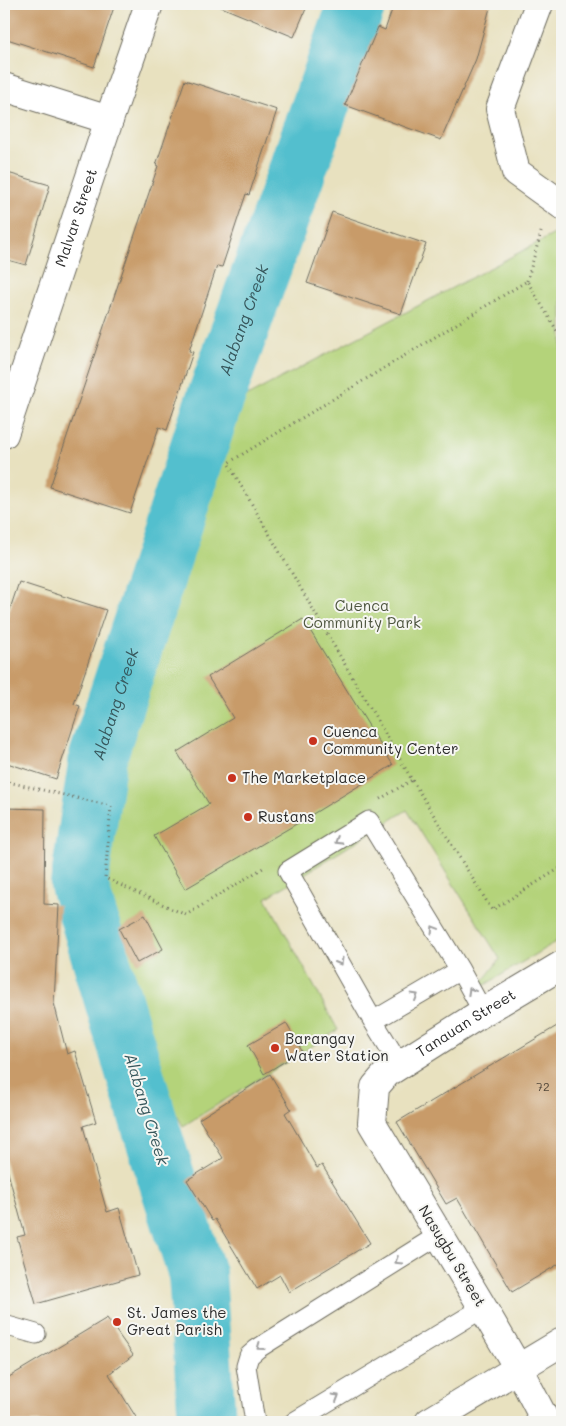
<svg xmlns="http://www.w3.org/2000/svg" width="566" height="1426" font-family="Mali,sans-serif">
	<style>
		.green { fill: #b4d37a; stroke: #707f52 }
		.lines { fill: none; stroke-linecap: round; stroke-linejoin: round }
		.river { stroke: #53bfce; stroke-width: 58 }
		.building { fill: #c89b69 }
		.service-casing { stroke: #6d6b5f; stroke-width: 21 }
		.minor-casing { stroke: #6d6b5f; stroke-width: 30 }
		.tertiary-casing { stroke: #6d6b5f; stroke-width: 30 }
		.path { stroke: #6d6b5f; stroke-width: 3; stroke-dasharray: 1 4; stroke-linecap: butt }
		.service { stroke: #fff; stroke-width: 19 }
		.minor { stroke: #fff; stroke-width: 28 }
		.tertiary { stroke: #fff; stroke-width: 28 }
		.oneway { stroke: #a0a0a0 }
		.poi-dot { fill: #c8321e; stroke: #f6f6f2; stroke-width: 2 }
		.labels { text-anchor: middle; stroke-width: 4; stroke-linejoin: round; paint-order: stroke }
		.number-label { font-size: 12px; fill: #52473a }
		.street-label { font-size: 15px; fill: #2b2b2b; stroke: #f6f6f2 }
		.park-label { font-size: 15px; fill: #4d553f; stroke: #f6f6f2 }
		.poi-label { font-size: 15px; fill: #2b2b2b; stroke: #f6f6f2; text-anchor: start }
		.water-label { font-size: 16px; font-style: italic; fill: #37575c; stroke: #f6f6f2 }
	</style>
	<rect width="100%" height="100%" fill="#f6f6f2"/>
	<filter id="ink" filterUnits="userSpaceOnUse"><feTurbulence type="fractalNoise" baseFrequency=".02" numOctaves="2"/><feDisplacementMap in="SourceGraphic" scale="10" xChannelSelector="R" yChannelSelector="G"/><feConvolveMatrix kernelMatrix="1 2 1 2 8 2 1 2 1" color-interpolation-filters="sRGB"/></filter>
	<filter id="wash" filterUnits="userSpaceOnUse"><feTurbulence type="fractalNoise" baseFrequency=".0096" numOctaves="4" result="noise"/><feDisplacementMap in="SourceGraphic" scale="20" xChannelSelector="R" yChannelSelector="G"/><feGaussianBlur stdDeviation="1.12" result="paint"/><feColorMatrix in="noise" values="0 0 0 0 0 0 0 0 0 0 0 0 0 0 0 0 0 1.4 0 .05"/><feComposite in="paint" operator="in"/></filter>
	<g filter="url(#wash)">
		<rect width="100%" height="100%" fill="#e8e1bf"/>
		<path class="green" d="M562,230V938L475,991L500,959L407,810L266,898L338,1030L183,1126L115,1005L79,885L209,416Z"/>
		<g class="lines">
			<path class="river" id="s1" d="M207,1422L197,1274L152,1132L79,885L98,757L209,416L357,4"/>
		</g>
		<g id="blocks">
			<path class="building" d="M4,4H115L94,67L4,38Z
				M214,4H308L294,37Z
				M394,4H491L476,59L441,140L345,105L378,27L385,30Z
				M185,80L277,110L249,195L246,194L222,267L217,266L189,351L193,352L167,430L159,427L130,513L50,487L158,166L156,165Z
				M4,172L50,185L26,265L4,259Z
				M332,212L426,244L401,314L307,283Z
				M19,582L106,610L74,704L80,706L56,779L4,762V627Z
				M303,619L393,765L298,823L185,889L154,836L209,804L177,752L233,718L208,677Z
				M4,808L45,809L44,904L59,905L54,1003L67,1054L75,1051L96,1122L83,1126L107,1212L119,1208L138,1275L36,1304L17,1237L25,1235L4,1158Z
				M145,915L163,949L137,963L119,929Z
				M286,1023L302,1051L264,1074L248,1045Z
				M562,1023V1262L512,1292L457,1198L446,1204L397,1122Z
				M270,1074L291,1109L285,1113L317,1168L322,1165L370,1243L289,1292L280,1275L257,1289L215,1219L212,1221L187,1180L223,1158L199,1119Z
				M107,1318L133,1355L109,1374L139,1422H4V1380Z"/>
		</g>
	</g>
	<g filter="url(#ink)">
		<use href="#blocks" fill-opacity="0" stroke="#6d6b5f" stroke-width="1"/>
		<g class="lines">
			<defs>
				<path id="service" d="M373,1021L460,970
					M400,1065L373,1021L288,871L369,821L460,970L483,1012
					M4,1325L36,1334
					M255,1422L246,1366L249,1356L257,1349L439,1235
					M294,1422L483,1308"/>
				<g id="minor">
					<path d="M539,4L500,109L516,172L562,205"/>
					<path d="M4,87L109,120"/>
					<path id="s2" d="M4,434L109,120L149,4"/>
					<path id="s3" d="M546,1422L518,1368L483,1308L372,1123L375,1087L387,1073L483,1012L562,965"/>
				</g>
				<path id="tertiary" d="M429,1422L562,1342"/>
			</defs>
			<use href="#service" class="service-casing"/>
			<use href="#minor" class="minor-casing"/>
			<use href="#tertiary" class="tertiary-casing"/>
			<path class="path" d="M527,281L542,229
				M562,339L527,281L228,463L412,780L492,910L562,867
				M4,781L111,806L105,878L186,915L263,868
				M380,799L412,780"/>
			<use href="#service" class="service"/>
			<use href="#minor" class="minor"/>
			<use href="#tertiary" class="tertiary"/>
		</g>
		<defs><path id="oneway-chevron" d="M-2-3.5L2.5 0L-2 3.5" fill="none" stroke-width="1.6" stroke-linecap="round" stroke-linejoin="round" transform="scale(1.25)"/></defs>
		<g class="oneway">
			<use href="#oneway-chevron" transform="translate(338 841) rotate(148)"/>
			<use href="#oneway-chevron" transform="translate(434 929) rotate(-121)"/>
			<use href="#oneway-chevron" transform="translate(340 962) rotate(60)"/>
			<use href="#oneway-chevron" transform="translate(471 991) rotate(-119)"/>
			<use href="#oneway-chevron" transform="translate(415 996) rotate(-30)"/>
			<use href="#oneway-chevron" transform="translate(398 1261) rotate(148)"/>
			<use href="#oneway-chevron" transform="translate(260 1347) rotate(144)"/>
			<use href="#oneway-chevron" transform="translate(336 1397) rotate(-31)"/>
		</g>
	</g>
	<g class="poi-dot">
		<circle cx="313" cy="741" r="5"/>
		<circle cx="232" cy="778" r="5"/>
		<circle cx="248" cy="817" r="5"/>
		<circle cx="275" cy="1048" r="5"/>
		<circle cx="117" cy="1322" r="5"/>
	</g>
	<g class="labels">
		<g class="number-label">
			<text x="543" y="1091">72</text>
		</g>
		<g class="street-label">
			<text dy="5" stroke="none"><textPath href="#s2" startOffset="228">Malvar Street</textPath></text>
			<text dy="5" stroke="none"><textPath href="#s3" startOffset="494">Tanauan Street</textPath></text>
			<text transform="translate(452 1256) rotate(59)" y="5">Nasugbu Street</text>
		</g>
		<g class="park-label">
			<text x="362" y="611">Cuenca<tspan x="362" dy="17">Community Park</tspan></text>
		</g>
		<g class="poi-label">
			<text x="323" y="737">Cuenca<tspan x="323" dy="17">Community Center</tspan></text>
			<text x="242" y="783">The Marketplace</text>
			<text x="258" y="822">Rustans</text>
			<text x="285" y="1044">Barangay<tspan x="285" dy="17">Water Station</tspan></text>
			<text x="127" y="1318">St. James the<tspan x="127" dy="17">Great Parish</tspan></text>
		</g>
		<g class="water-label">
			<text dy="6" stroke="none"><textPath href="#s1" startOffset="1145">Alabang Creek</textPath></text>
			<text dy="6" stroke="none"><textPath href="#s1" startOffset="740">Alabang Creek</textPath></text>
			<text transform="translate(147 1109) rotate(73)" y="6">Alabang Creek</text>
		</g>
	</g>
	<rect width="566" height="1426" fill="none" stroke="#f6f6f2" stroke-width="20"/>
</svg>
